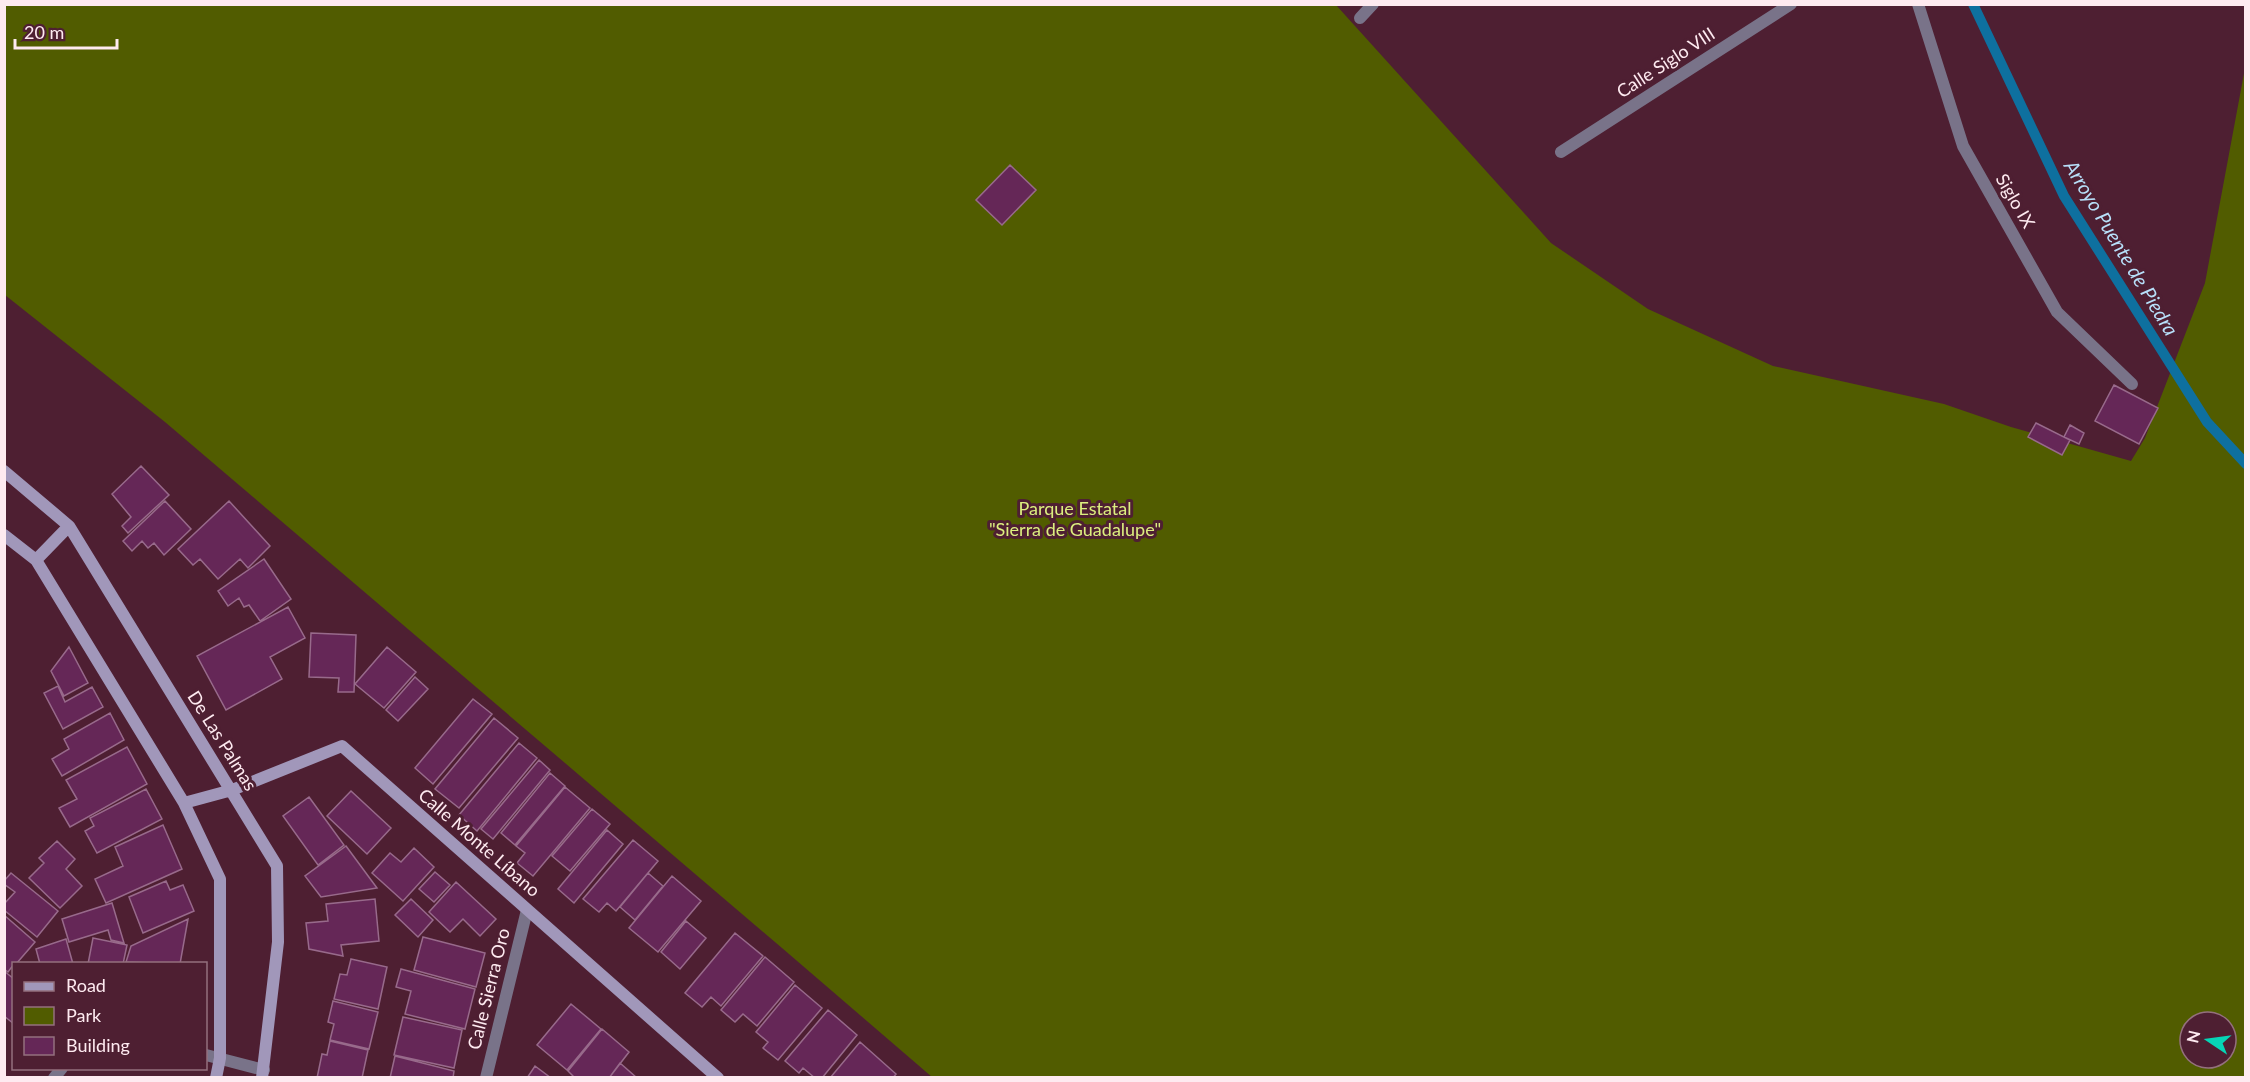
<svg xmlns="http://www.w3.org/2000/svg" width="2250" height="1082" font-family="Lato,sans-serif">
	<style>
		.green { fill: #515c00; fill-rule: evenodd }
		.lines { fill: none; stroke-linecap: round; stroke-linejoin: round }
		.stream { stroke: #0e709f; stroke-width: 10 }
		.building { fill: #652757; stroke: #986a8b; stroke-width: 1.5 }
		.street { stroke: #797389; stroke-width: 12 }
		.secondary { stroke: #a197ba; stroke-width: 12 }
		.labels { text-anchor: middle; stroke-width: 6; stroke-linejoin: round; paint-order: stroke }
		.street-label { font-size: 18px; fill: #feeaf0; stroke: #4e1f32 }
		.park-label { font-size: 18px; fill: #dcef7f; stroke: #4e1f32 }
		.water-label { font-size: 20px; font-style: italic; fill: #b7dff9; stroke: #4e1f32 }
	</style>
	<rect width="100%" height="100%" fill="#4e1f32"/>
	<path class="green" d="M4,5H1336L1551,243L1648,309L1773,366L1944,404L2011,427L2131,461L2145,438L2205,283L2245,68V1077H932L782,948L165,422L5,295ZM2190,1022H2226V1058H2190Z"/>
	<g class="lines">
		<path class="stream" d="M1973,4L2064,196L2207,422L2246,464"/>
	</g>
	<path class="building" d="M1010,165L1036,190L1002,225L976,200Z
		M2114,385L2158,408L2139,444L2095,421Z
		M2036,423L2070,440L2062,455L2028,437Z
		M2070,425L2084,433L2079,444L2064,437Z
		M141,466L169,495L128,533L122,526L131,517L112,494Z
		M165,501L191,529L164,555L154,543L148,548L142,541L132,551L123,541Z
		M229,501L270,546L248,568L240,559L218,579L200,559L193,565L178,549Z
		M264,559L291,599L260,621L249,605L244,607L239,598L228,606L218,591Z
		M288,607L305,638L270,657L282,679L226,710L197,656Z
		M311,633L356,635L354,692H338L339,678L309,677Z
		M69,647L88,683L64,696L51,671Z
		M387,647L416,672L384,708L355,684Z
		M415,677L428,689L398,721L386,710Z
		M58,686L65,702L92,687L103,707L63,729L44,693Z
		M473,699L492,714L433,784L415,768Z
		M110,713L124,740L62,776L52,759L69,749L64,739Z
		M494,718L518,738L459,808L435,789Z
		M519,743L537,758L477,831L459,815Z
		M127,747L147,784L70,827L59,808L77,799L66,780Z
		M539,760L550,770L493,839L481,829Z
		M550,773L565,786L515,845L501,833Z
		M565,787L590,808L533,876L517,863L525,853L516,846Z
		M146,789L162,819L97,853L85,831L94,826L90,818Z
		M351,791L391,828L367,854L327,816Z
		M309,797L344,845L318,865L283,816Z
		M592,809L610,824L570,871L552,856Z
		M163,825L182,869L106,903L95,879L123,866L115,847Z
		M607,830L623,844L574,903L558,889Z
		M633,840L658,861L616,911L607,903L599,912L583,899Z
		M57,841L75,859L66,869L82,886L60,908L29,878L44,863L39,858Z
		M346,846L377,888L321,897L305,876Z
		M414,848L434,867L403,901L372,873L390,853L401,862Z
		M435,872L450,885L434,902L419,889Z
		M11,873L58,911L37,937L4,910V904L15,892L4,884V881Z
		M648,873L663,886L635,920L620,907Z
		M672,876L701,901L658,952L629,928Z
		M166,881L170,890L183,885L194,911L143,933L129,897Z
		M456,882L496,919L480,936L463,919L450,932L429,912Z
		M375,899L379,941L341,945L343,956L309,949L306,923L328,921L326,904Z
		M411,899L433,920L418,937L395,915Z
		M112,903L124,943L111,940L108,930L69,942L62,919Z
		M4,915L35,942L16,964H14L8,972L4,969Z
		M188,919L180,964L126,962L131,946Z
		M686,921L706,938L680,969L661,952Z
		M735,933L763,956L721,1006L711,997L702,1007L685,993Z
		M423,937L485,953L476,987L414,970Z
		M93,938L127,945L123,964H88Z
		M66,939L73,964H40L36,949Z
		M765,957L794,982L757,1026L743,1014L735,1022L721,1010Z
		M351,959L387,967L378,1009L334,999L340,974L347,975Z
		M401,969L475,989L465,1029L405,1014L411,991L396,987Z
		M4,971L14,979V1024L4,1016Z
		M795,985L822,1008L778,1060L763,1048L768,1042L756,1032Z
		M333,1001L378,1012L369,1049L330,1040L334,1024L328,1022Z
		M571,1004L601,1029L567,1070L537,1045Z
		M828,1010L857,1035L822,1078H815L803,1068L799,1073L785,1061Z
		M403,1017L462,1030L454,1068L394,1055Z
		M602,1029L629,1052L609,1078H575L568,1071Z
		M330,1041L368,1050L362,1078H317L322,1054L327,1055Z
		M860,1042L896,1074L893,1078H830Z
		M395,1056L454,1071L453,1078H390Z
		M620,1063L637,1078H609Z
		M535,1066L551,1078H527Z"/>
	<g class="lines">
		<path class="street" d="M1918,4L1963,146L2057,312L2132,384
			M1360,18L1373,4
			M1561,152L1791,4
			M206,1055L264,1070
			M54,1078L62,1068
			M486,1078L527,910"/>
		<path class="secondary" d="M4,471L69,526L277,866L278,942L262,1078
			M4,535L36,560L184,803L220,879V1058L216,1078
			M36,560L69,526
			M184,803L232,790L342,746L718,1078"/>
	</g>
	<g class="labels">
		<g class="street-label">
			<text transform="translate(1666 63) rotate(-33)" y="6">Calle Siglo VIII</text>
			<text transform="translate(2015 201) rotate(60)" y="6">Siglo IX</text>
			<text transform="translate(222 741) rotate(58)" y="6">De Las Palmas</text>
			<text transform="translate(479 843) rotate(41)" y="6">Calle Monte Líbano</text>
			<text transform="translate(489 989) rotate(-76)" y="6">Calle Sierra Oro</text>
		</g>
		<g class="park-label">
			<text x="1075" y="515">Parque Estatal<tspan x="1075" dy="21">"Sierra de Guadalupe"</tspan></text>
		</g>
		<g class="water-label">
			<text transform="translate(2121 248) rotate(59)" y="7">Arroyo Puente de Piedra</text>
		</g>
	</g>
	<rect width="2250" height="1082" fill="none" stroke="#feeaf0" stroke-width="12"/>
	<rect x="12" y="962" width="195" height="108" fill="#4e1f32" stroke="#94707e" stroke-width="1.5"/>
	<rect x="24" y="982" width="30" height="9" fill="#a197ba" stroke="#94707e" stroke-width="1.5"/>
	<text x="66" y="992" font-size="18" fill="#feeaf0">Road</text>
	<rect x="24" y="1007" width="30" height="18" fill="#515c00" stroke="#94707e" stroke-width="1.5"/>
	<text x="66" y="1022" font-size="18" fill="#feeaf0">Park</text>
	<rect x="24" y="1037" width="30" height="18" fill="#652757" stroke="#94707e" stroke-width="1.5"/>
	<text x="66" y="1052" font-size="18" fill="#feeaf0">Building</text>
	<g transform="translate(2208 1040) rotate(283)"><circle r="28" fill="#4e1f32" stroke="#94707e" stroke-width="1.5"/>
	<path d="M0-4.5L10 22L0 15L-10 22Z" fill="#06d5b6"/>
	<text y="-9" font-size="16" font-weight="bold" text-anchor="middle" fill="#feeaf0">N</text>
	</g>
	<path d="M15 39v9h102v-9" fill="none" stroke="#feeaf0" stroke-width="3"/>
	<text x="24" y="39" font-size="18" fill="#feeaf0" stroke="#4e1f32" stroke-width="4.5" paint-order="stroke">20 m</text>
</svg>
